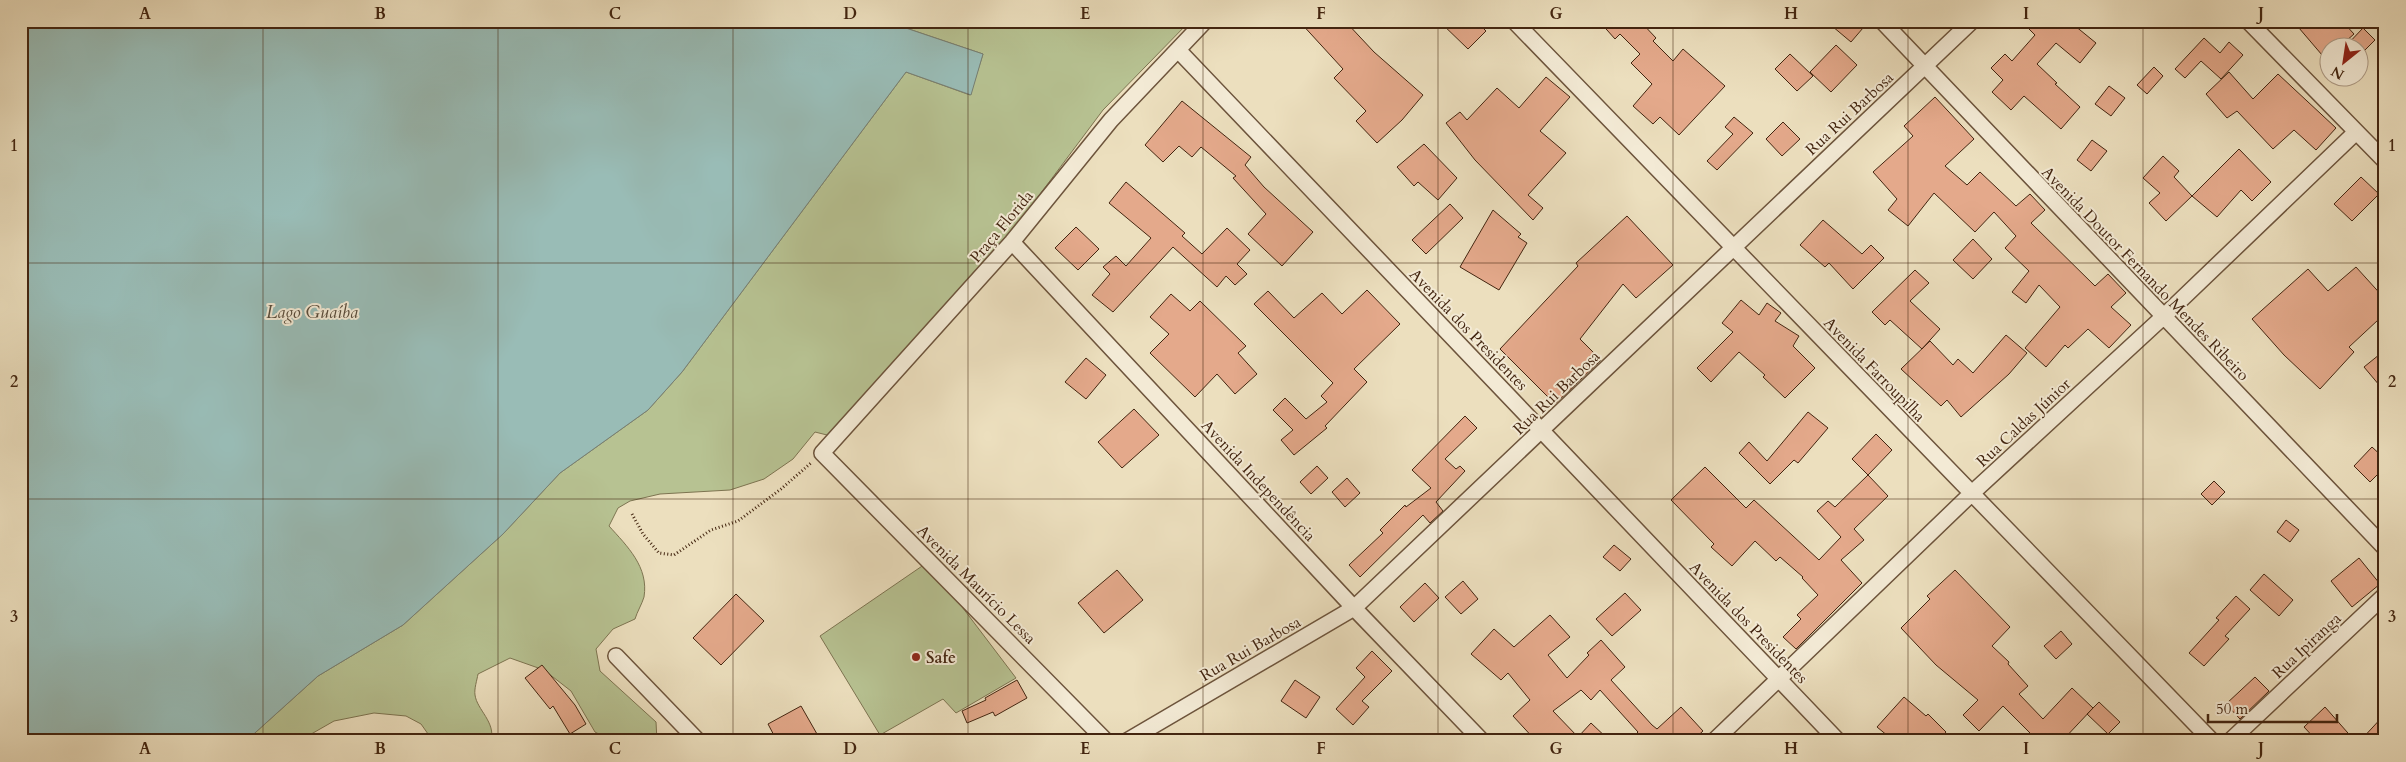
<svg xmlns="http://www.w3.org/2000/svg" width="2406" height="762" font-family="Cardo,serif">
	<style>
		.green { fill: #b7c292; stroke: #7d7451 }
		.water { fill: #99bcb6; stroke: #778074 }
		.building { fill: #e4a98b; stroke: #432510 }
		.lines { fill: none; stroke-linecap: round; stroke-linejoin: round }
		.street-casing { stroke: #6d543c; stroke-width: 18 }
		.path { stroke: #432510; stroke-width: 3; stroke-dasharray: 1 2.5; stroke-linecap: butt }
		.street { stroke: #f3ead5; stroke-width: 15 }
		.grid { fill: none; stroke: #432510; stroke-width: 1; stroke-opacity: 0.55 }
		.poi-dot { fill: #8f2418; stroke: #f3ead5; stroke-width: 2 }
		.labels { text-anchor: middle; stroke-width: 4; stroke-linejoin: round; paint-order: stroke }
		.street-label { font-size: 16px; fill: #432510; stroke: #f3ead5 }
		.poi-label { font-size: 16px; font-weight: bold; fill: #432510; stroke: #f3ead5; text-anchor: start }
		.water-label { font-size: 18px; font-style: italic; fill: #584b3a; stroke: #f3ead5 }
		.neatline { fill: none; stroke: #432510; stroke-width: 2 }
		.grid-label { font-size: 16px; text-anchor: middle; font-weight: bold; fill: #432510 }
	</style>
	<rect width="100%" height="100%" fill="#ecdfbe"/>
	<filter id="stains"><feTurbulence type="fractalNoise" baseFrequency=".004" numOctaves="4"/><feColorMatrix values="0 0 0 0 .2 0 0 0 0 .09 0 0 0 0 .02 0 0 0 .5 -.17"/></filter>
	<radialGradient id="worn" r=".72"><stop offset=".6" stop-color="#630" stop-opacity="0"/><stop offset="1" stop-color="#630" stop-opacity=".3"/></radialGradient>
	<path class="green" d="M885,21H1190L1103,110L1008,237L831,436L815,432L793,459L764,479L730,490L660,494L630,501L618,508L609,526C627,546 649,567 644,597C642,604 637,612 635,619L613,629L596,649L600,671L656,722L657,741H612L595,732L571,691L544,670L510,658L478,674C477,680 474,689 475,695C477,710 496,722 491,741H433L421,724L406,716L374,713L334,721L299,741H246L318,676L403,625L503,534L560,473L648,410L682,372L906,72L970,95L983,54Z
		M928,562L1016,678L956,713L943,699L880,735L820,636Z"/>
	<path class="water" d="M21,21H885L983,54L971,95L906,72L682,372L648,410L560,473L503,534L403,625L318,676L246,741H21Z"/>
	<path class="building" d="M1299,21H1345L1374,52L1423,95L1402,120L1377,143L1356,121L1366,111L1334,78L1343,69Z
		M1439,21H1476L1486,31L1468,49Z
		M1599,21H1640L1656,38L1653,41L1673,61L1683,49L1725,86L1679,135L1660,117L1653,124L1633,106L1652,84L1631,63L1640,54L1620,34L1615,39Z
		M1826,21H1869L1851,42Z
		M2021,21H2069L2096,43L2080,63L2056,43L2037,64L2057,83L2055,84L2080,107L2061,129L2024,96L2011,110L1992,92L2003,80L1991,68L2005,54L2012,61L2035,35Z
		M2293,21H2342L2354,34L2338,48H2328V62Z
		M2363,28L2375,40L2358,57V48H2344Z
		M2204,38L2220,53L2229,42L2243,55L2221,79L2201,61L2185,78L2175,69Z
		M1836,45L1857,65L1831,92L1810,72Z
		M1790,54L1813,76L1797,91L1775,69Z
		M2154,67L2163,76L2147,94L2137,85Z
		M2229,72L2253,99L2278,74L2336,128L2316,150L2294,130L2273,149L2237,111L2227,118L2206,94Z
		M1546,77L1570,97L1540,131L1566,153L1528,195L1543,208L1533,220L1475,160L1446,123L1460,112L1467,120L1497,88L1519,108Z
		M2109,86L2125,98L2111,116L2095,104Z
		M1935,97L1974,139L1945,166L1967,185L1980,172L2016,206L2030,194L2045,210L2031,223L2095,286L2108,274L2126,293L2111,307L2131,325L2109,348L2088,329L2068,348L2065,345L2046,367L2025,348L2060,307L2039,285L2026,303L2012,292L2029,271L2005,248L2016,236L1994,212L1975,232L1934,193L1908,226L1888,210L1897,199L1873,172L1913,136L1904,126Z
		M1182,101L1251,157L1245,165L1264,187L1313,232L1282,266L1248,234L1266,214L1233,178L1236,176L1201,147L1192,157L1179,146L1163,162L1145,145Z
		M1734,117L1753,133L1717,170L1707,161L1733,134L1725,127Z
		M1783,122L1800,139L1782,156L1766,139Z
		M2092,140L2107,151L2091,171L2077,160Z
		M1424,144L1457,178L1438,200L1418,182L1414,186L1397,167Z
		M2239,149L2271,182L2252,201L2241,190L2217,217L2192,196Z
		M2163,156L2179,171L2174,177L2192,196L2166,221L2149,203L2160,193L2143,178Z
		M2361,177L2379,194L2352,221L2334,204Z
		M1126,182L1185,233L1182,236L1202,254L1227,228L1250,250L1237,264L1247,274L1235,285L1226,276L1217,287L1173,247L1113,312L1092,295L1110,274L1103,267L1116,256L1126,266L1151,238L1109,203Z
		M1450,204L1463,218L1426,254L1412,240Z
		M1493,210L1521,234L1518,237L1527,243L1499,290L1460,267Z
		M1627,216L1673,265L1636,298L1623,284L1580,339L1601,360L1555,404L1500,349L1578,266L1576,263Z
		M1823,220L1862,254L1871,245L1884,258L1853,289L1829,263L1825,267L1800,245Z
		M1076,227L1099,249L1078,270L1055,248Z
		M1973,239L1992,259L1973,279L1953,260Z
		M2356,267L2385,299V327L2378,320L2349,347L2354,352L2320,389L2284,355L2252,319L2308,269L2328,291Z
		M1915,270L1929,283L1910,301L1940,329L1922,349L1890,320L1885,325L1872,312Z
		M1367,290L1400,324L1354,369L1367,382L1325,426L1327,428L1294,455L1281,440L1293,430L1273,410L1285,398L1306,419L1327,402L1321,396L1333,383L1254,304L1268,291L1294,318L1322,293L1342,314Z
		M1171,294L1190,311L1200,301L1246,346L1238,353L1257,374L1235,394L1217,374L1195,397L1150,353L1169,334L1150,317Z
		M1741,300L1759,315L1767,303L1781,313L1775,321L1799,336L1793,346L1815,368L1785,398L1763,377L1765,375L1739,352L1711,382L1697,368L1733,332L1722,323Z
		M2006,335L2027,353L2009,374L1961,417L1947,400L1941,406L1901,369L1930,341L1953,365L1958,359L1973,373Z
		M2385,350V392L2364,367Z
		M1086,358L1106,375L1086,399L1065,382Z
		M1134,409L1159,435L1122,468L1098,442Z
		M1808,412L1828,428L1798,463L1794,460L1770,484L1739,453L1749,442L1767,461Z
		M1465,416L1477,428L1445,459L1456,469L1460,466L1465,471L1436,502L1443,511L1430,523L1423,515L1360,577L1349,565L1383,533L1380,530L1405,505L1406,507L1431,488L1412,470Z
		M1876,434L1892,450L1868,475L1852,459Z
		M2372,447L2385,459V467L2370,482L2354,466Z
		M1317,466L1328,478L1311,494L1300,482Z
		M1705,467L1746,508L1754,500L1819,560L1841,537L1817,511L1828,501L1835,507L1868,475L1888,496L1854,529L1864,540L1841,560L1862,583L1796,649L1783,637L1801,619L1797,615L1818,595L1802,578L1803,577L1780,557L1776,561L1755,541L1732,566L1711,547L1714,544L1671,500Z
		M1347,478L1360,493L1345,507L1332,492Z
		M2214,481L2225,492L2212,505L2201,494Z
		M2286,520L2299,530L2290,542L2277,532Z
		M1614,545L1631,559L1620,571L1603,557Z
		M2359,558L2380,584L2352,607L2331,581Z
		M1117,570L1143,600L1104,633L1078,603Z
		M1955,570L2010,627L1992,646L2009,662L2008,664L2028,686L2019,694L2043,719L2072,688L2093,708L2062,741H2038L2003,706L1979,731L1963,715L1978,700L1936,665L1901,628L1930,599L1927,596Z
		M2264,574L2293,600L2279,616L2250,590Z
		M1463,581L1478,599L1461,614L1445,597Z
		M1425,583L1439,598L1414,622L1400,607Z
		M1625,593L1641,610L1612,636L1596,619Z
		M736,594L764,621L721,665L693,638Z
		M2236,596L2250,609L2225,636L2229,639L2204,666L2189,653L2219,620L2216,618Z
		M1550,615L1570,637L1548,655L1567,678L1589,655L1587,653L1601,640L1625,667L1611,680L1652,725L1657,729L1681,707L1703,731L1692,741H1629L1638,732L1600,690L1591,700L1581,690L1553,711L1578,737L1591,723L1610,741H1536L1513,716L1530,700L1508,673L1501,680L1471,654L1494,629L1514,647Z
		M2061,631L2072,644L2056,659L2044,646Z
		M1372,651L1392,671L1362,701L1369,707L1353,725L1336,709L1365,677L1356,668Z
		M542,665L575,705L586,724L570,734L553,706L550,709L525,678Z
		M2255,677L2269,691L2240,719L2226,704Z
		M1017,680L1027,698L995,716L993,712L967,723L962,711L986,700L985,698Z
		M1295,680L1320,697L1306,718L1281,701Z
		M1904,697L1926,716L1928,714L1946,732L1938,741H1894L1877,727Z
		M2099,702L2120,722L2108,734L2087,714Z
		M801,706L821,741H777L768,724Z
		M2325,707L2355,741H2317L2304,727Z
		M2385,714V741H2360Z"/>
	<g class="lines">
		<defs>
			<path id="street" d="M1514,21L2212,741
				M1882,21L2385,548
				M2248,21L2385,161
				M1178,50L1838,741
				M1012,242L1354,608L1482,741
				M616,656L698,741
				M1106,741L822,453L1012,242L1111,120L1205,21
				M1127,741L1354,608L1972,21
				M1714,741L1971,494L2163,317L2356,132
				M2230,741L2385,595"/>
		</defs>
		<use href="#street" class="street-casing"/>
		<path class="path" d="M632,514L643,534L659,553L674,555L711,530L738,521L781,489L811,463"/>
		<use href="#street" class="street"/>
	</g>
	<path class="grid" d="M263,21V741M498,21V741M733,21V741M968,21V741M1203,21V741M1438,21V741M1673,21V741M1908,21V741M2143,21V741M21,263H2385M21,499H2385"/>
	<circle class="poi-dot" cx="916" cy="657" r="5"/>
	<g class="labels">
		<g class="street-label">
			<text transform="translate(1849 113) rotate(-43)" y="6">Rua Rui Barbosa</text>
			<text transform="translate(1001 226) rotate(-50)" y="6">Praça Florida</text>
			<text transform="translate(2146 273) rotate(46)" y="6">Avenida Doutor Fernando Mendes Ribeiro</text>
			<text transform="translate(1469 329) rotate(46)" y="6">Avenida dos Presidentes</text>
			<text transform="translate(1875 369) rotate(46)" y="6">Avenida Farroupilha</text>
			<text transform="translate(1556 392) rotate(-44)" y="6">Rua Rui Barbosa</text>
			<text transform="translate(2023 422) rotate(-43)" y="6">Rua Caldas Júnior</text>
			<text transform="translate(1259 480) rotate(47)" y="6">Avenida Independência</text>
			<text transform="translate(977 584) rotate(45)" y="6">Avenida Maurício Lessa</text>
			<text transform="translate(1749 622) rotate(46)" y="6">Avenida dos Presidentes</text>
			<text transform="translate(2306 645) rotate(-43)" y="6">Rua Ipiranga</text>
			<text transform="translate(1250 648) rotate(-30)" y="6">Rua Rui Barbosa</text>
		</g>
		<g class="poi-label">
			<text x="926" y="663">Safe</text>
		</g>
		<g class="water-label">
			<text x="312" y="318">Lago Guaíba</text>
		</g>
	</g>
	<rect width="2406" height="762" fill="none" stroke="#ecdfbe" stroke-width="55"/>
	<g transform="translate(2344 62) rotate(210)"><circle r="24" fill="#f3ead5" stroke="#ad9b86"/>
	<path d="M0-4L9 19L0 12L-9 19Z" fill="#8f2418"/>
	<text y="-8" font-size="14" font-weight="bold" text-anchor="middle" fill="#432510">N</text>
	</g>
	<path d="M2208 714v8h129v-8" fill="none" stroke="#432510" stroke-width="2.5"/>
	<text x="2216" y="714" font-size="15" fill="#432510" stroke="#f3ead5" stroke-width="4" paint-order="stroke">50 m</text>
	<rect x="28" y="28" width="2350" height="706" class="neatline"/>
	<g class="grid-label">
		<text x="145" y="19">A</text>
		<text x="380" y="19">B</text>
		<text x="615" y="19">C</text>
		<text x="850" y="19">D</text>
		<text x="1085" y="19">E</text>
		<text x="1321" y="19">F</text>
		<text x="1556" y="19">G</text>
		<text x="1791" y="19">H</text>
		<text x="2026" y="19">I</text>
		<text x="2261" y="19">J</text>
		<text x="14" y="151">1</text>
		<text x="2392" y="151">1</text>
		<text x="14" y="387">2</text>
		<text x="2392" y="387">2</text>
		<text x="14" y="622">3</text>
		<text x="2392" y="622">3</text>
		<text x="145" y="754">A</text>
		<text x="380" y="754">B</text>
		<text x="615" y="754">C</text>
		<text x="850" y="754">D</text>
		<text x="1085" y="754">E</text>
		<text x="1321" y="754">F</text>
		<text x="1556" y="754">G</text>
		<text x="1791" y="754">H</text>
		<text x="2026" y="754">I</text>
		<text x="2261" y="754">J</text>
	</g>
	<rect width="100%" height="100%" filter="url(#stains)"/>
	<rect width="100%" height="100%" fill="url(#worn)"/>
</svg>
